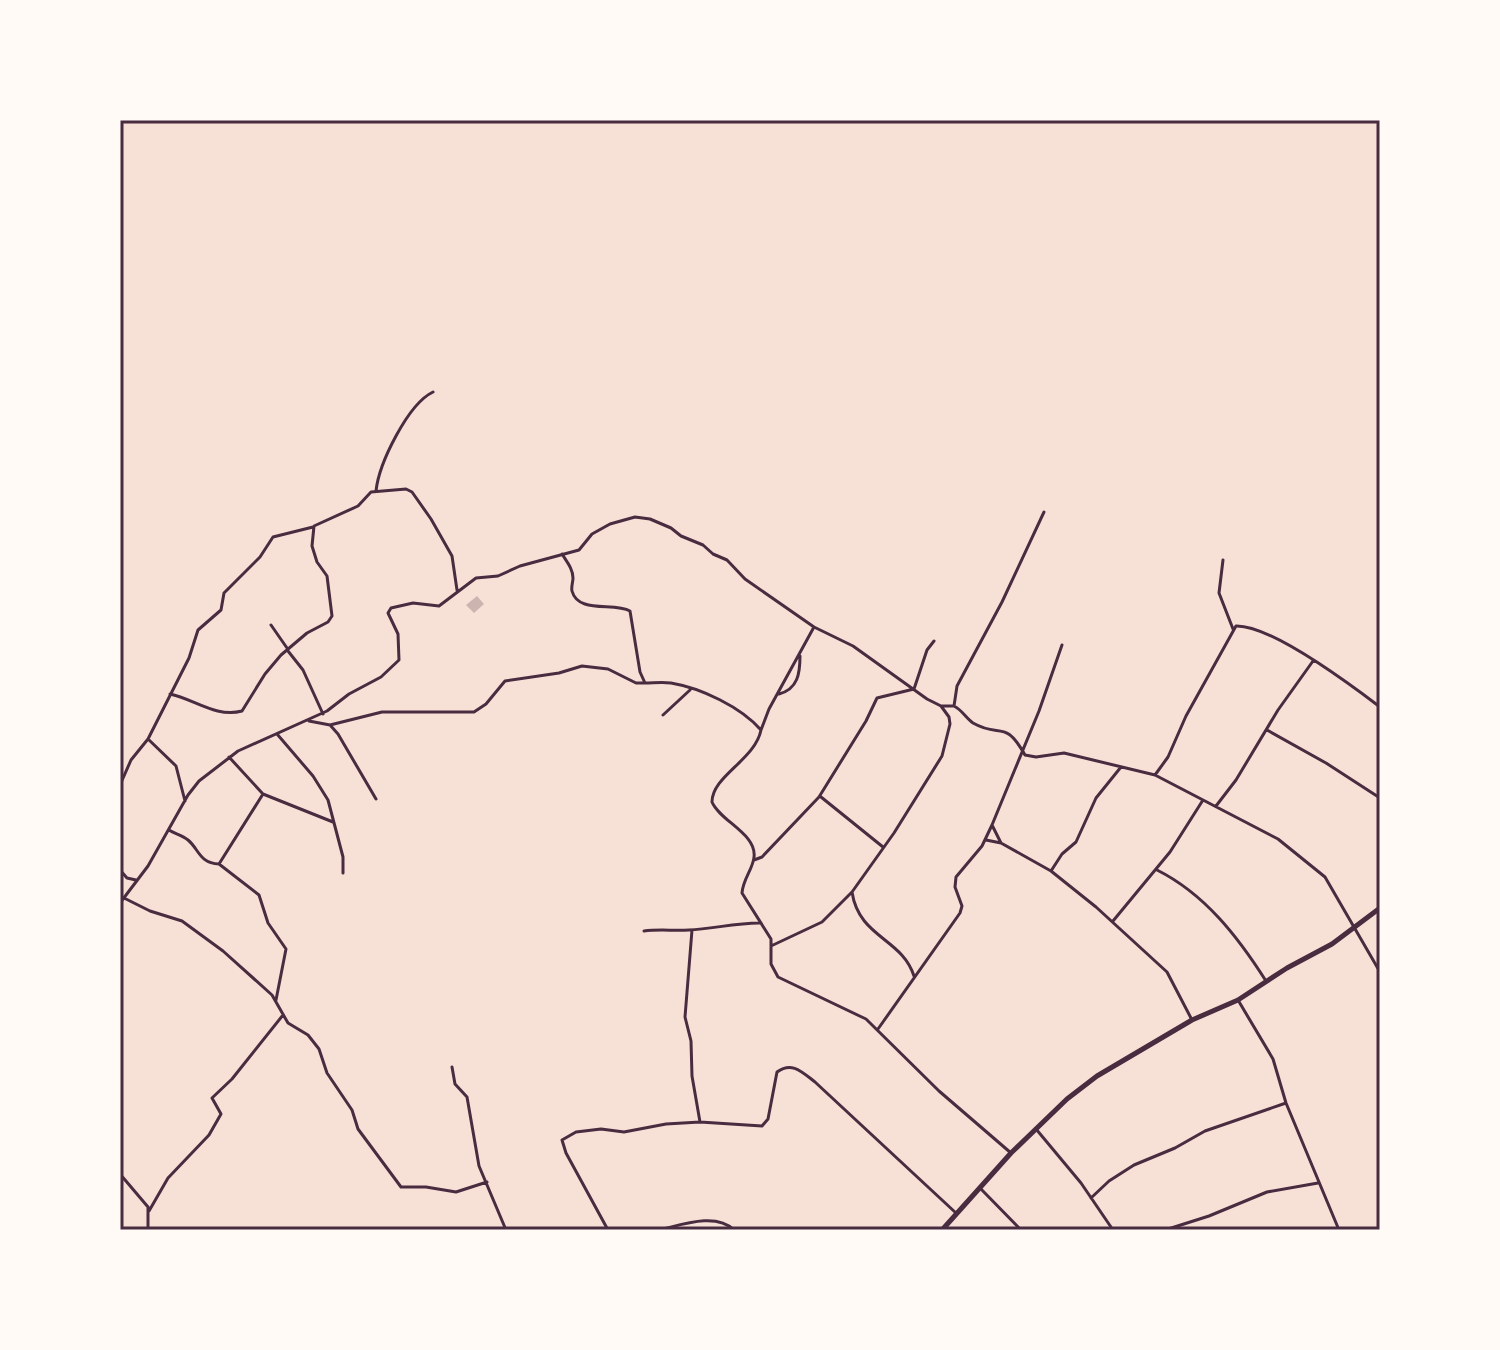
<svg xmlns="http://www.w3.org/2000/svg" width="1500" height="1350" font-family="Cabin,sans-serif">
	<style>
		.building { fill: #ccb4b1 }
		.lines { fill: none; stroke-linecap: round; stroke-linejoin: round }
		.minor { stroke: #4a2c40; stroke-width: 3 }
		.secondary { stroke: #4a2c40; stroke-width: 5 }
		.neatline { fill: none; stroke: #4a2c40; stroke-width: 3 }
	</style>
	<rect width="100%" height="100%" fill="#f7e1d7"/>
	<path class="building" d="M477,596L484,604L474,613L466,605Z"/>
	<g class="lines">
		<path class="minor" d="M376,491C379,463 408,404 433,392
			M562,554C567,562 573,569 573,578C573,582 571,587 572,591C578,614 614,602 630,611L640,672L645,683C653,683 662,682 671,683C701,688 741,707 761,730C755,760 712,776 712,802C720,821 757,834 754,857C753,869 743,879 742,893L771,939V964L778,977L866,1019L939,1091L1011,1153
			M1223,560L1219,593L1233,629
			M271,625L287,648
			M1062,645L1039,711L992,825L1001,843L1051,871L1096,907L1167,972L1192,1020
			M288,651L303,670L323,714
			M170,694C194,699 216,718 242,711L265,674L281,655L307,633L328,622L332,616L327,576L317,562L312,546L314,526L358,506L371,492L406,489L412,492L431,519L452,556L457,590
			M779,694C798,689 800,673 800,656
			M954,706L957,686L1002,602L1044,512
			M663,715L690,690
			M309,721L330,725L382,712H474L486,704L505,681L559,673L582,666L608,669L636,683H645
			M330,725L338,734L376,799
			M761,730L769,709L814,627
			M1267,730L1326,763L1380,798
			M277,734L313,776L328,800L343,857V873
			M229,757L263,794L333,822
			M1155,775L1168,757L1186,716L1236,626C1271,625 1351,685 1380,707
			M120,785L131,760L148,739
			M821,797L883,847
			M185,801L176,766L148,739L189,658L198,630L221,610L224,593L260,557L273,537L313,527
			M1216,806L1236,780L1278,710L1313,661
			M169,830C175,834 182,835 188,840C199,849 199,863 219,864L263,794
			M986,840L1001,843
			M754,860L762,857L819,797L866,721L877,698L914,689L927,650L934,641
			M219,864L259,895L268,923L286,949L276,1000
			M120,870L127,878L136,880
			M1157,870C1205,894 1238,937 1266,981
			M1051,871L1062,854L1076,842L1096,798L1121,767
			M852,892C859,938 902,938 914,976
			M124,898L150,911L182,921L223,951L272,995L288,1023L308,1035L319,1049L327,1073L352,1110L358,1129L401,1187H426L456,1192L487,1182
			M120,903L148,866L188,795L199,781L238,751L327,711L349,694L381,677L399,660L398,634L388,613L391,608L413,603L439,606L476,578L498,576L520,566L579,550L592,534L610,524L635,517L650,519L671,528L681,536L703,545L713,554L727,560L745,579L814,627L853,646L927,699L941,706H954C962,710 966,718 973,723C1001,739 1004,718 1025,755L1036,757L1064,753L1155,775L1278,839L1325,877L1380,972
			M1113,921L1170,852L1203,800
			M692,930L685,1017L691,1041L692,1076L700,1122
			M644,931C659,929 674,931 689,930C712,929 735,923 759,923
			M771,946L822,922L852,892L894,833L942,756L950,724L949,717L941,706
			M1238,1000L1273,1059L1286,1103L1339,1230
			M878,1029L960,913L962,906L955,887L956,877L982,846L992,825
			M452,1067L455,1084L467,1097L479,1166L506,1230
			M1036,1129L1081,1183L1113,1230
			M120,1174L148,1207V1230
			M980,1188L1021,1230
			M1091,1198L1109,1181L1134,1165L1175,1148L1205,1131L1286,1103
			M149,1211L168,1178L209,1135L221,1114L212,1098L232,1079L283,1015
			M561,1230H576
			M608,1230L566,1153L562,1140L576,1132L601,1129L624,1132L666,1124L700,1122L762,1126L768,1119L777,1072C792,1061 802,1072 815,1082L956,1213
			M659,1230C681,1225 716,1212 734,1230
			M1165,1230L1209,1216L1267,1192L1318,1183"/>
		<path class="secondary" d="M942,1230L1011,1153L1067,1099L1097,1076L1192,1020L1238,1000L1287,968L1332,944L1380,908"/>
	</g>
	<rect width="1500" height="1350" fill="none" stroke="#fffaf5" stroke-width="244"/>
	<rect x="122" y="122" width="1256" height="1106" class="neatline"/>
</svg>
